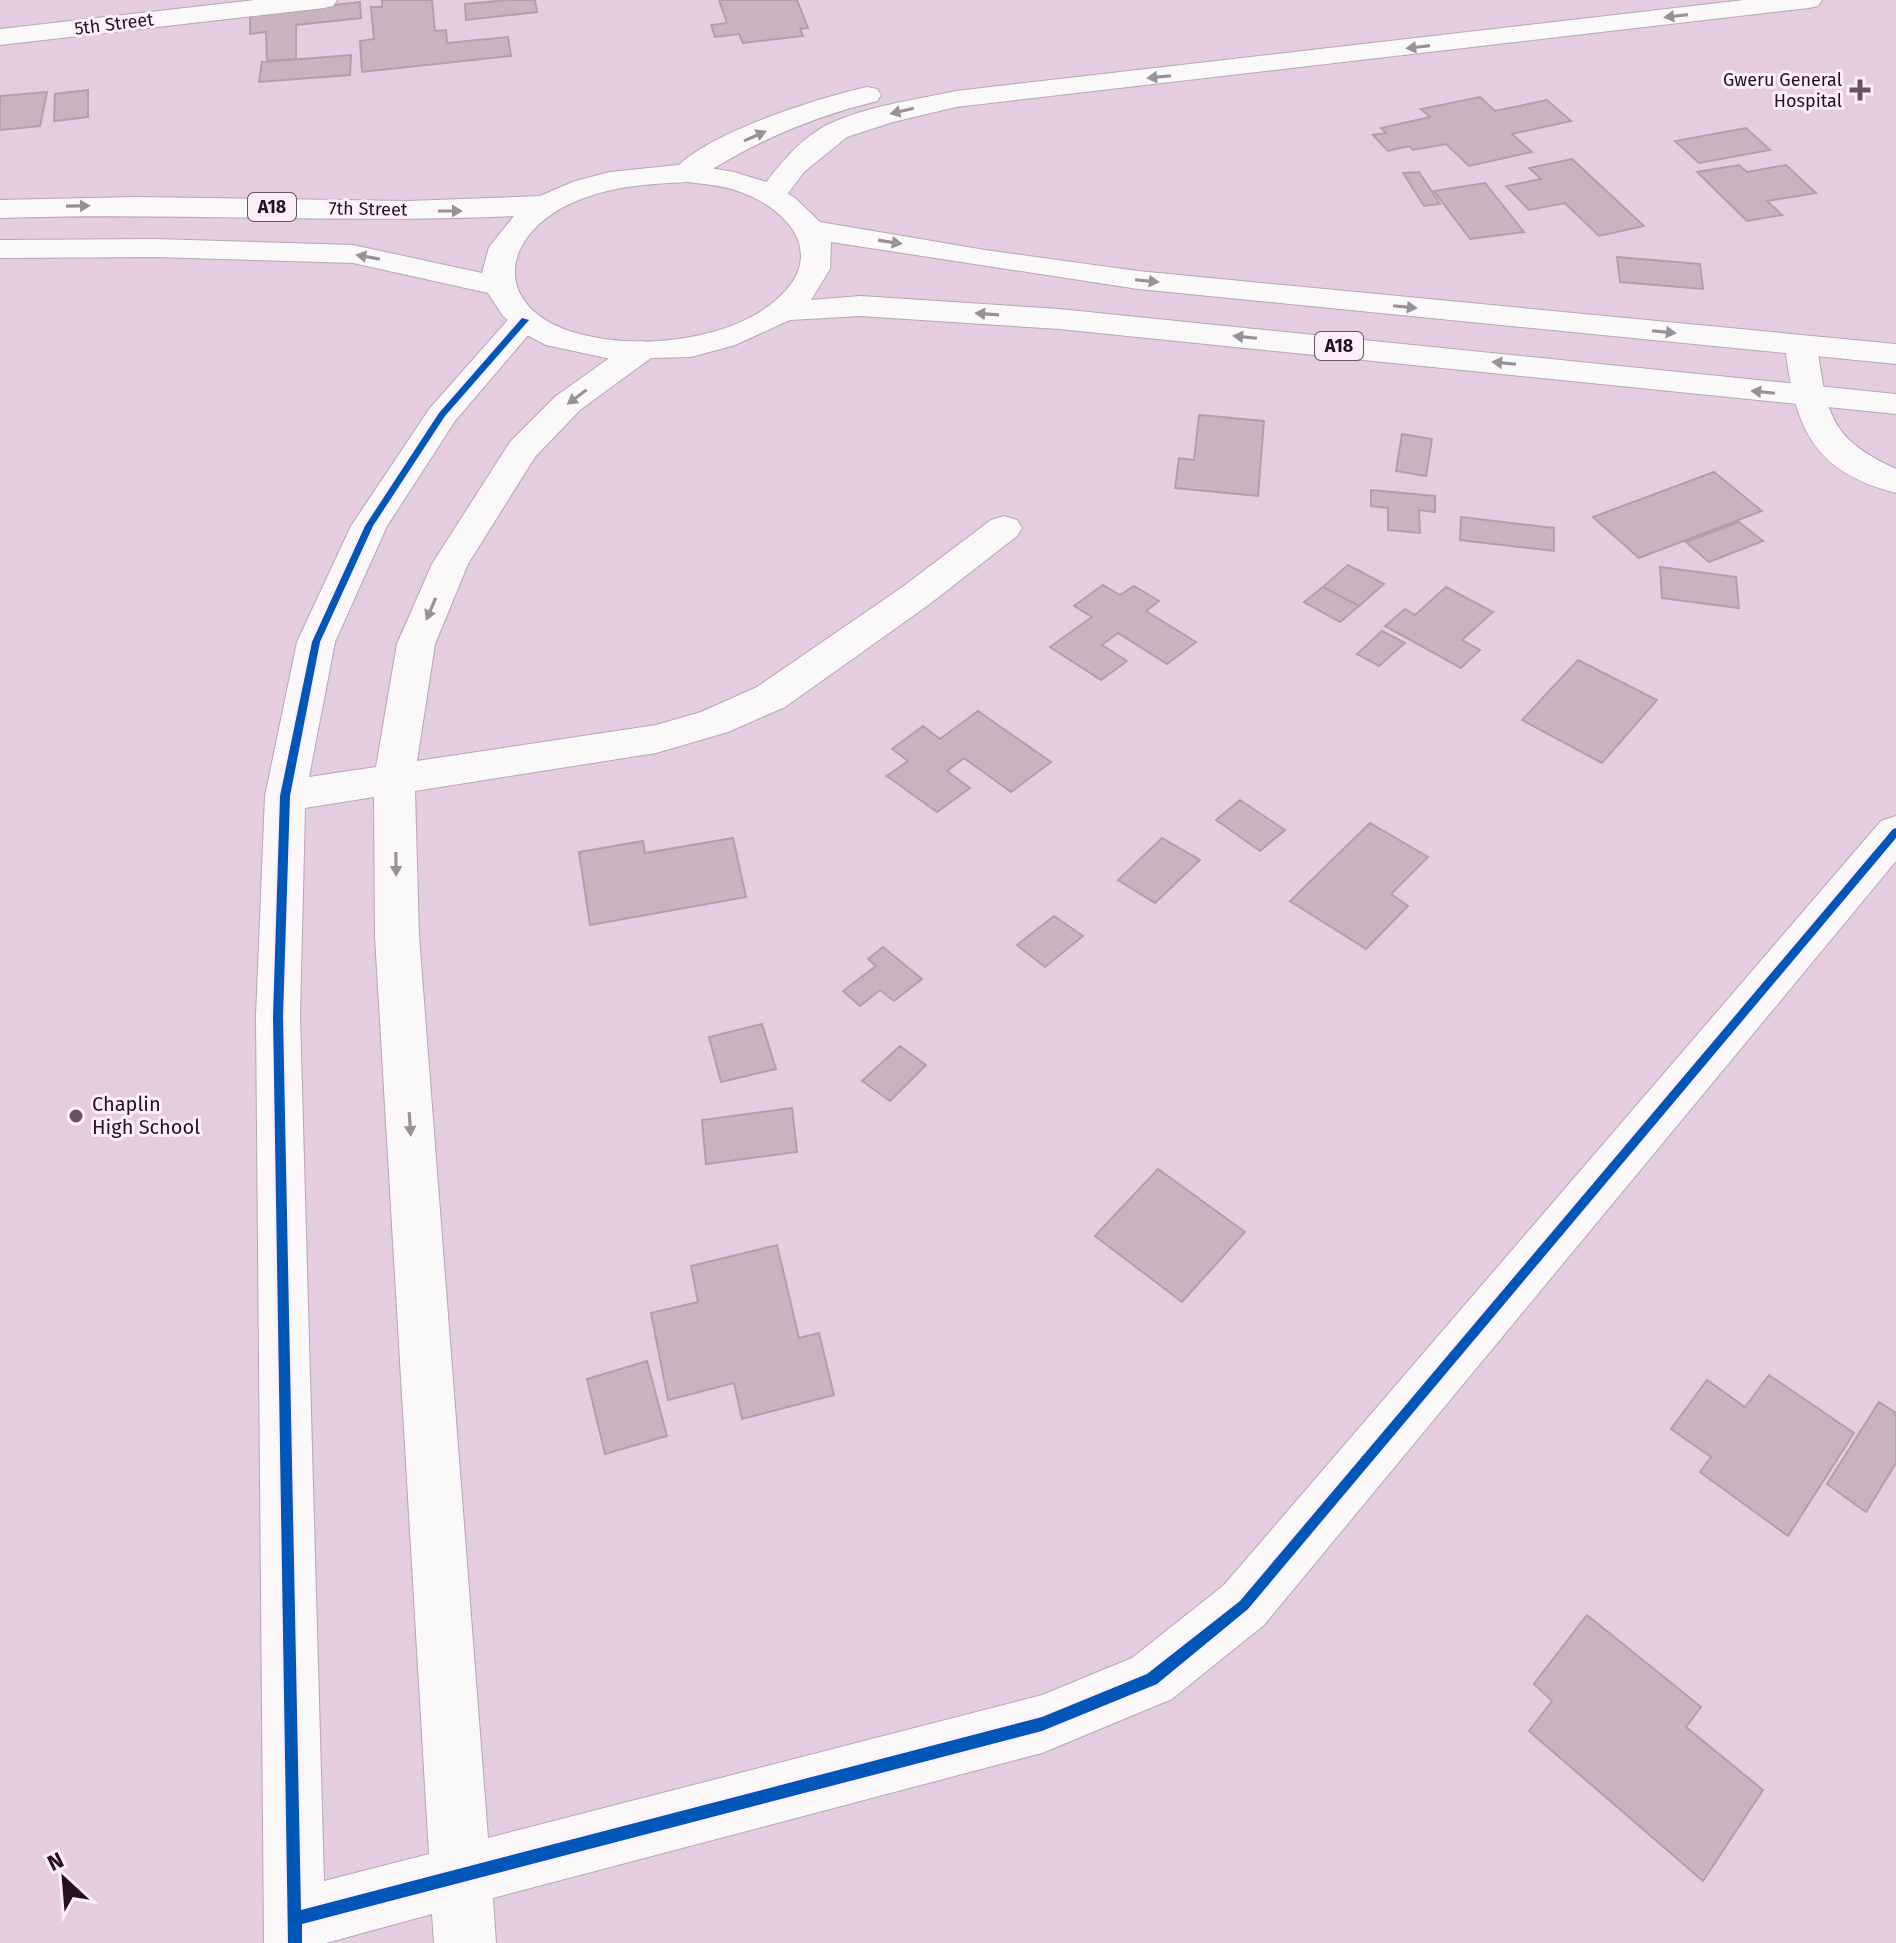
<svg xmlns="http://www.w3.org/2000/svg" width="1896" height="1943" font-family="'Fira Sans',sans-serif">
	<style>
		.building { fill: #c8b4c1; stroke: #b29fac; stroke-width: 2 }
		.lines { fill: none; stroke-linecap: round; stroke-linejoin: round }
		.minor-casing { stroke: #b7a6b5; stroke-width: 2 }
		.trunk-casing { stroke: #b7a6b5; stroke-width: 2 }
		.minor { fill: #fbf8fa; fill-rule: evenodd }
		.trunk { fill: #fbf8fa; fill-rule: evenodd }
		.cycleway-casing { stroke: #ffeefc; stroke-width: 5 }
		.cycleway { fill: #0057b8; fill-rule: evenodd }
		.oneway { fill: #999198 }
		.poi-dot { fill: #665464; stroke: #ffeefc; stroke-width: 3 }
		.labels { text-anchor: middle; stroke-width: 6; stroke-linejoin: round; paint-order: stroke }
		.far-street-label { font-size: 18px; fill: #221320; stroke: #ffeefc }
		.far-poi-label { font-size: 18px; fill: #221320; stroke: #ffeefc; text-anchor: end }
		.shield { fill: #ffeefc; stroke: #645562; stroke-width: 2 }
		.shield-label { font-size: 18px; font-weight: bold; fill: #221320 }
		.poi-label { font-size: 20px; fill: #221320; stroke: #ffeefc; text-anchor: start }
	</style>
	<rect width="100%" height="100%" fill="#e4cde1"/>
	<path class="building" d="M382,0H432L435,31L446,30L447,43L508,37L511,56L362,72L360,41L374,39L371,7H382Z
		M509,0H535L537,12L466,20L465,4Z
		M719,0H797L808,28L800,29L803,36L743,43L739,34L715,37L711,25L727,23Z
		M360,2L361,18L296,25V59L267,61L266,32L250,34V14Z
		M351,55L350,75L259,82L262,62Z
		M88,90V117L54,121L55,94Z
		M47,92L40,126L0,130V96Z
		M1480,97L1495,111L1547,100L1571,121L1512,134L1532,152L1469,166L1446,144L1413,150L1409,146L1388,151L1373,135L1386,133L1381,128L1430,117L1421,109Z
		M1746,128L1770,150L1699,163L1675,141Z
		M1572,159L1644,226L1599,236L1565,203L1529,210L1506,186L1541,179L1529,168Z
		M1739,165L1747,172L1786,165L1816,193L1767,201L1782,215L1747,221L1697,172Z
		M1419,172L1440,204L1424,206L1403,173Z
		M1485,183L1524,232L1470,239L1434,191Z
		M1617,257L1700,264L1703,289L1620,282Z
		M1199,415L1264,421L1258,496L1175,488L1179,458L1194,460Z
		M1402,434L1432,439L1426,476L1396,471Z
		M1714,472L1762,511L1639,558L1593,517Z
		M1371,490L1435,496V512L1419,510L1420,533L1388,530V508L1371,506Z
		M1461,517L1554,528V551L1460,540Z
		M1739,522L1763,541L1709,562L1686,542Z
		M1348,565L1384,584L1359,606L1323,587Z
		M1660,567L1736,577L1739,608L1662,598Z
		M1103,585L1120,595L1134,586L1159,601L1146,611L1196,642L1167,664L1118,633L1102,645L1127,661L1101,680L1050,647L1092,617L1074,606Z
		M1323,587L1359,606L1340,622L1304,602Z
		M1446,587L1493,612L1462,640L1480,650L1461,668L1385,626L1405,609L1415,615Z
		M1382,631L1405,643L1379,666L1357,654Z
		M1578,660L1657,700L1602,763L1522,720Z
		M978,711L1051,762L1011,792L964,758L947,771L970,788L937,812L887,776L908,761L892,749L923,726L940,739Z
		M1240,800L1285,830L1260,851L1216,820Z
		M1370,823L1428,857L1391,894L1408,906L1366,949L1290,901Z
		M733,838L746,897L590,925L579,852L643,841L645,853Z
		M1162,838L1200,860L1155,903L1118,880Z
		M1054,916L1083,936L1045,967L1017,945Z
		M883,947L922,979L894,1001L880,990L860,1006L843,991L876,966L868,959Z
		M762,1024L776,1069L721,1082L709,1037Z
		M900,1046L926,1065L890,1101L862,1081Z
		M792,1108L797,1152L706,1164L702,1120Z
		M1158,1169L1245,1232L1182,1302L1095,1236Z
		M777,1245L799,1338L819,1333L834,1395L742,1419L734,1383L668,1400L651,1313L698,1302L691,1266Z
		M647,1361L667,1436L605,1454L587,1379Z
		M1769,1375L1854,1433L1788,1536L1700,1472L1711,1457L1671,1429L1707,1380L1745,1407Z
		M1879,1402L1896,1413V1463L1866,1512L1827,1484Z
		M1587,1615L1701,1707L1686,1727L1763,1790L1703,1881L1529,1731L1552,1701L1534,1684Z"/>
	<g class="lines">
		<defs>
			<path id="minor" d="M255,0H337L333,6L324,8L0,45V29Z
				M1744,0H1822L1818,6L1809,8L956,107L893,122L847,137L804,172L783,200L773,203L763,200L758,194C776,168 800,138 829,124C868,106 914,100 956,91Z
				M867,87L877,89L881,95L877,101C812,117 753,142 697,179L687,182L677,179L672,173C699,135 821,97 867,87Z
				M525,310L536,313L541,320L455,421L387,526L335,642L309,777L376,767L397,644L432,564L510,442L556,396L629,344L640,341L651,344L656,351L651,358L580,410L535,457L468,564L435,644L417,761L656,725L701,712L757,687L901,588L991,520L1004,516L1017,520L1022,528L1017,536L927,606L785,707L728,732L656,753L415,791L419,936L488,1838L1042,1695L1132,1658L1224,1585L1881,821L1896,816V861L1264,1625L1172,1699L1042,1753L493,1898L496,1943H434L432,1914L326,1943H264L256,1016L265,796L297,642L351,526L430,408L514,313ZM374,797L375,936L429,1854L324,1881L300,1016L305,808Z
				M1801,336L1812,339L1817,346C1827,414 1829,438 1896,469V493C1811,471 1795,426 1785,346L1790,339Z"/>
			<path id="trunk" d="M687,164L734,172L770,183L795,198L820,222L985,250L1138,271L1896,344V364L1138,289L831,242L830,269L811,300L860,296L1059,309L1896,394V414L1059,329L860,316L790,320L735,345L691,357L611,359L546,345L523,333L503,316L488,293L353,263L155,257L0,258V240L155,239L353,245L482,273L489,247L514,216C343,224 171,212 0,218V200L136,197L408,201L540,196L575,181L610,172ZM687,182C703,184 720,185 735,190C787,207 830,254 776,300C728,342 633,351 573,332C490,306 501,234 574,202C610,186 649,184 687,182Z"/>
		</defs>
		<use href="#minor" class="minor-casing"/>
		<use href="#trunk" class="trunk-casing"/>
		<use href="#minor" class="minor"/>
		<use href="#trunk" class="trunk"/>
		<defs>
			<path id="cycleway" d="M522,318L529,320L445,416L373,526L320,642L290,796L283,1016L301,1910L1042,1717L1147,1674L1240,1601L1893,829L1896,828V838L1248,1609L1157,1684L1042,1731L302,1924V1943H288L273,1016L280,796L312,642L365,526L439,413Z"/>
		</defs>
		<use href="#cycleway" class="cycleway-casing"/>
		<use href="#cycleway" class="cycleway"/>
	</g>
	<defs><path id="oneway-solid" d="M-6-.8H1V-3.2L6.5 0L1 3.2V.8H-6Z" transform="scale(2)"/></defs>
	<g class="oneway">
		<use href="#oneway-solid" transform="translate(1676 16) rotate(173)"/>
		<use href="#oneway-solid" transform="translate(1418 47) rotate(173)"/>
		<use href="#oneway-solid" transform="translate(1159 77) rotate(174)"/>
		<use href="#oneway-solid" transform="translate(902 111) rotate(167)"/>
		<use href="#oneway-solid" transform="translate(755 136) rotate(-24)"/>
		<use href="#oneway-solid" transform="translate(78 206) rotate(-1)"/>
		<use href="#oneway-solid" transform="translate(450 211)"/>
		<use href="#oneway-solid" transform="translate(890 242) rotate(9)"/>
		<use href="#oneway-solid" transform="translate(368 257) rotate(-170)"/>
		<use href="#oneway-solid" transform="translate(1147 281) rotate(6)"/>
		<use href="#oneway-solid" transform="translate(1405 307) rotate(6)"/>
		<use href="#oneway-solid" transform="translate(987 314) rotate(-176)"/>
		<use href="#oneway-solid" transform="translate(1664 332) rotate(6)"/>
		<use href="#oneway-solid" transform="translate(1245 337) rotate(-174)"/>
		<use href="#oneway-solid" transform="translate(1504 363) rotate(-174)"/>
		<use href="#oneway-solid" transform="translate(1763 392) rotate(-174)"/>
		<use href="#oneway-solid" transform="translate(577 397) rotate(143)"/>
		<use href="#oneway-solid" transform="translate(431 609) rotate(113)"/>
		<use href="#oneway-solid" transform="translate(396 864) rotate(89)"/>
		<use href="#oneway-solid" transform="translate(410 1124) rotate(86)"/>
	</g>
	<g class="poi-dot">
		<path d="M1856 78h8v8h8v8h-8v8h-8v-8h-8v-8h8z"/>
		<circle cx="76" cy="1116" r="8"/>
	</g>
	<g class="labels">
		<g class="far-street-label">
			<text transform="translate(114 24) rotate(-7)" y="6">5th Street</text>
			<text transform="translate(368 209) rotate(1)" y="6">7th Street</text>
		</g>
		<g class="far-poi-label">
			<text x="1842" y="86">Gweru General<tspan x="1842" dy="21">Hospital</tspan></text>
		</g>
		<g class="shield">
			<rect x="248" y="193" width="48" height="28" rx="6"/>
			<rect x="1315" y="332" width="48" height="28" rx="6"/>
		</g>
		<g class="shield-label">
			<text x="272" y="213">A18</text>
			<text x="1339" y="352">A18</text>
		</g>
		<g class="poi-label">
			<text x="92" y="1111">Chaplin<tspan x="92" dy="23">High School</tspan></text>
		</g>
	</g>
	<g transform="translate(64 1879) rotate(334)" stroke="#ffeefc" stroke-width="6" paint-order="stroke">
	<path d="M0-6L14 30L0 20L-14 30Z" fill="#221320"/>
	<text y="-12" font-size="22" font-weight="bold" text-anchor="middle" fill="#221320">N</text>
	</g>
</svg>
